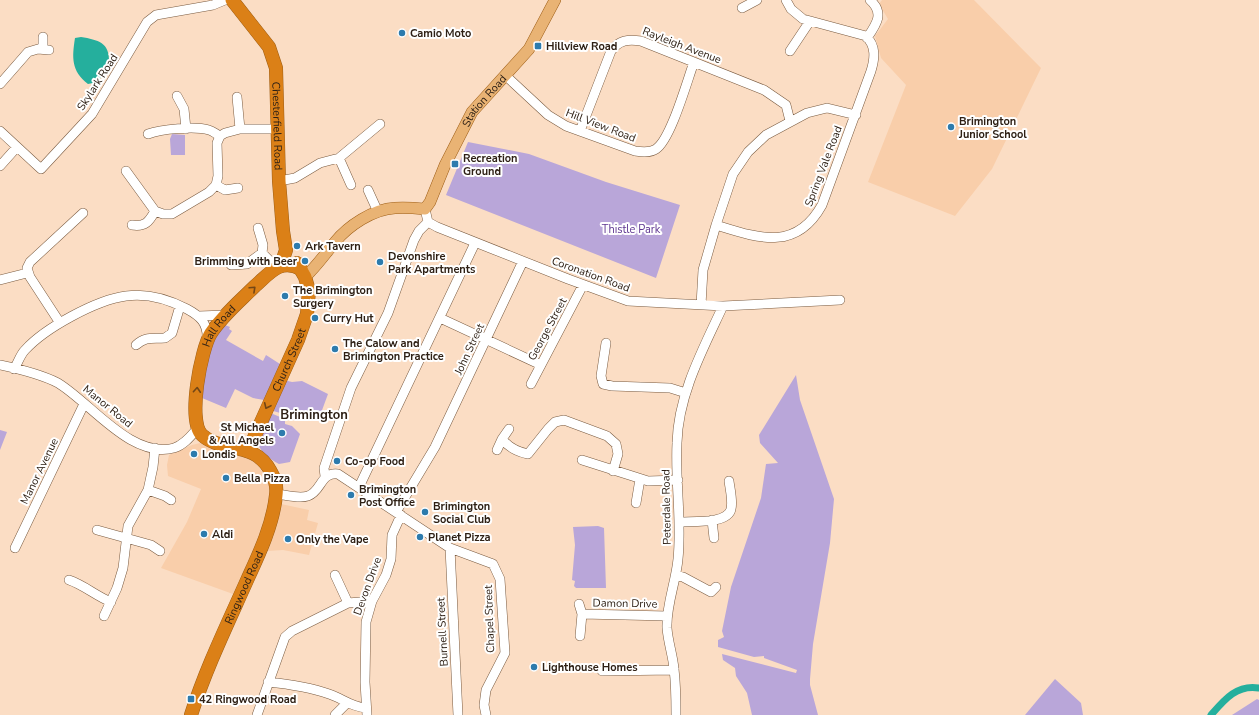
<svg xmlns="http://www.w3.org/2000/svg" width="1259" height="715" font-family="'Nunito Sans',sans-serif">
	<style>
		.built { fill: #f9ceaa }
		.green { fill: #b9a6d9 }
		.water { fill: #25af9d }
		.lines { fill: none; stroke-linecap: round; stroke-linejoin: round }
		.canal { stroke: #25af9d; stroke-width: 7 }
		.minor-casing { stroke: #7a5b40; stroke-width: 10 }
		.major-casing { stroke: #9e5e16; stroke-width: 12 }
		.highway-casing { stroke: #9e5e16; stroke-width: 14 }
		.minor { stroke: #fff; stroke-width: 9 }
		.major { stroke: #e9b374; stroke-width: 11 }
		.highway { stroke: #db8017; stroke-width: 13 }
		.oneway { stroke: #734616 }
		.poi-dot { fill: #2d7bad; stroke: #fff; stroke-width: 1.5 }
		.labels { text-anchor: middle; stroke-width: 4; stroke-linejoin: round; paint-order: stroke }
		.poi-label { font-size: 11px; font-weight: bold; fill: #2e2015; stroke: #fff; text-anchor: start }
		.street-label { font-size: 11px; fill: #2e2015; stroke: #fff }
		.park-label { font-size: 11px; fill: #5e3590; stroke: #fff }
		.quarter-label { font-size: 13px; font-weight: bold; fill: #2e2015; stroke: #fff }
	</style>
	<rect width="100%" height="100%" fill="#fbddc4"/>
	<path class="built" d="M882,0H974L1041,68L992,169L955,216L868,182L906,85L881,58L875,36L888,19L879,4Z
		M200,443L242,455L256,463L264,474L269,485L270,499L260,537L233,594L161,568L187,522L201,489L168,476L167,465L169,455L192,445Z
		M281,504L309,510L307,520L318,523L309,555L283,550L267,551L276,526Z"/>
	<path class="green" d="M172,134L185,135V155H171L170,139Z
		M468,142L529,154L606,182L680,205L656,278L446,195Z
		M225,325L230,327L229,329L232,331L226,340L263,361L266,355L280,364L264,400L253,398L235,389L226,408L202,398L205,370L213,339Z
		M796,375L800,400L834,499L830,543L813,644L810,679V685L818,715H752L747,693L736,676L735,668L723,660L722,654L796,673L797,670L764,658V656L754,657L718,647V640L724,637L722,631L731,587L761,498L766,464L778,463L760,443L759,435Z
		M284,380L292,382L302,381L328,394L321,413L309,415L289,411L287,415L270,410Z
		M268,412L285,419V424L292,426L300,434L290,462L279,464C269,459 255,448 257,435C258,428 265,419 268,412Z
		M0,430L7,432L0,450Z
		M598,526L604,528L606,588H576L574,586L575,581L572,580L575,545L573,527Z
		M1055,679L1081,703L1083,715H1025Z
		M1257,699L1259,700V715H1232Z"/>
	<path class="water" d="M81,37C98,40 110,42 109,63L98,82L88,84C71,71 72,57 75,38Z"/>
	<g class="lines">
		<path class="canal" d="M1211,715C1224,700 1237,684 1259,688"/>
		<defs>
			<path id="minor" d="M742,8L757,0
				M43,37V49
				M867,38C876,25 885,13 870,0
				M790,51L810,21
				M506,76L548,115L566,126L635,151C642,152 650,153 656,149C671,139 687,81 694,62
				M0,84L28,52L38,49L49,50
				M177,96L184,109L186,129
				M237,97L240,129
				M0,131L41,169L92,114L147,22L156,15L213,5L225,0
				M580,131L611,51C619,40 628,39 641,41L764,90L786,105L790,121
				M148,134C161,129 195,126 209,130C213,131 216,134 220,136
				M339,158L351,185
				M0,166L17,147
				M126,171L155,211L163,214H172L209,192L216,185L218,176L217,143L220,136L225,133L240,129H279
				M279,181L295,178L320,163L339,158L380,124
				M216,185L225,190L238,188
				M368,190L378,212
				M425,209L428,222L437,227L568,279L628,301L723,306L840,300
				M132,225C145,227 149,222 155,211
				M716,225C758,238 796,252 822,205L871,71C875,58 876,46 866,36L803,19L791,9L786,0
				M258,228L263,245L262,253
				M231,265L247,264L262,253L277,268
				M0,280L27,273
				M701,305L703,270L716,225L733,174L748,152L766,135L807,113L827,108L856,115
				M199,316L226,315
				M440,318L541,365
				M60,323L30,277L27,268L30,262L83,213
				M606,343L601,376L603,384L612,386L670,388L686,393
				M136,345C146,336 152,339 165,338L172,333L180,306
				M0,365C19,369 40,374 58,383C91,403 131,459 174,448C184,445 191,436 197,429
				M14,369C18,363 20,355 25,350C45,328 96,300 126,296C147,293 168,299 187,309C200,316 208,323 207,339
				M531,384L583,285
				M509,429L502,439C509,448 518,452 528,454L548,429L555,422L564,420L607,436L616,444L618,454L613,471
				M497,450L502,439
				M582,460L648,481L678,480
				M325,476L324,468L351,388L388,313L414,240L419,231L428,222
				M359,487L475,243
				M148,490L165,496L171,500
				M277,494C286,495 299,499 308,496C322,491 320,472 338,474L450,548L493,564L500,579L505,653L486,690L484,705L486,715
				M636,503L640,479
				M396,512L435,447L523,261
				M712,520L714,538
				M680,522C693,521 728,524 731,509C733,501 730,489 729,481
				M97,530L151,545L160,551
				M15,548L84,404
				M450,548L458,715
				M335,575L348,603
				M676,575L683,577L711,592L716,587
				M69,580C84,585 96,596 111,602
				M579,604L582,614L580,636
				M582,614L667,616
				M104,616L117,588L123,568L128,526L148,490L153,467L155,448
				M602,671L674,670
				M268,682C288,684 309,687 329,694C342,698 351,707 366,708
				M257,715L285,637L292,631L348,603L372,601
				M335,715L347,703
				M367,715L365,682L366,622L372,601L386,575L391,559L392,535L401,515
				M676,715C676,700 676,685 674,669C673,656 668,642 667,628C666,605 676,582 678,559C682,520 675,482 677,443C678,395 703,349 723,306"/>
			<g id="major">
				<path id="s1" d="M305,277C316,267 325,254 335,242C348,226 373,209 395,208C405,207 415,208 425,209L430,202L445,165L472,112L529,49L555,0"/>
			</g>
			<g id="highway">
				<path id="s2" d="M232,0L269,47L276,68L279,181L283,231L286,250L281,265"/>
				<path id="s3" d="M248,451L298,340L307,314L309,291L305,277L297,263"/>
				<path id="s4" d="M191,715C206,668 228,623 248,578C260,552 273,524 276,495C277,488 275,479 271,472C255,440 221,453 202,435C187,421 201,349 211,333C223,315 240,301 255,286C270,273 280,258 301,269"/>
			</g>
		</defs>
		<use href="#minor" class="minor-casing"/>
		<use href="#major" class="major-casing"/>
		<use href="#highway" class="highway-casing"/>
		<use href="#minor" class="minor"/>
		<use href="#major" class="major"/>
		<use href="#highway" class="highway"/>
	</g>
	<defs><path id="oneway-chevron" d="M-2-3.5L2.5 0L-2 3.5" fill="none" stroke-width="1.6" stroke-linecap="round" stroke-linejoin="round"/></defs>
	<g class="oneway">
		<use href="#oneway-chevron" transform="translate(253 289) rotate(-43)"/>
		<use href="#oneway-chevron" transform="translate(197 390) rotate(-86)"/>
		<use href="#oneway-chevron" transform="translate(267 406) rotate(115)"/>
	</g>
	<g class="poi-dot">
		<circle cx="402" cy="33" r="4"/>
		<rect x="534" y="42" width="8" height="8" rx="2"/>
		<circle cx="951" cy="127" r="4"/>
		<rect x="451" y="160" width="8" height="8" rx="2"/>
		<circle cx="297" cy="246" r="4"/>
		<circle cx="305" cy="261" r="4"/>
		<circle cx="380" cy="262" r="4"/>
		<circle cx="285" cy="296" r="4"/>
		<circle cx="315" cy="318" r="4"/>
		<circle cx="335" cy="349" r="4"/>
		<circle cx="282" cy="433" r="4"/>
		<circle cx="194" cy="454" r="4"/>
		<circle cx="337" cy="461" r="4"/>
		<circle cx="226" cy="478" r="4"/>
		<circle cx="351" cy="495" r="4"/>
		<circle cx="425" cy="512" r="4"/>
		<circle cx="204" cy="534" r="4"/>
		<circle cx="420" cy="537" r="4"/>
		<circle cx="288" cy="539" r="4"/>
		<circle cx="534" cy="667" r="4"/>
		<rect x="187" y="695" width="8" height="8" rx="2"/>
	</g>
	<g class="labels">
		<g class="poi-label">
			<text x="410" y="37">Camio Moto</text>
			<text x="546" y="50">Hillview Road</text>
			<text x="959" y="125">Brimington<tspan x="959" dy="13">Junior School</tspan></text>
			<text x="463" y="162">Recreation<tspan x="463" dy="13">Ground</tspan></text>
			<text x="305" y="250">Ark Tavern</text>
			<text x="388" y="260">Devonshire<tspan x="388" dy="13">Park Apartments</tspan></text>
			<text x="297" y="265" text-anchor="end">Brimming with Beer</text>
			<text x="293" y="294">The Brimington<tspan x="293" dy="13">Surgery</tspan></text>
			<text x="323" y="322">Curry Hut</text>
			<text x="343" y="347">The Calow and<tspan x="343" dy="13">Brimington Practice</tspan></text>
			<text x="274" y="431" text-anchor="end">St Michael<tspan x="274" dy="13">&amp; All Angels</tspan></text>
			<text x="202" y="458">Londis</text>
			<text x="345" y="465">Co-op Food</text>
			<text x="234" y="482">Bella Pizza</text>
			<text x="359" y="493">Brimington<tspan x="359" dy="13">Post Office</tspan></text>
			<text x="433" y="510">Brimington<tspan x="433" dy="13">Social Club</tspan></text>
			<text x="212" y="538">Aldi</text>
			<text x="428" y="541">Planet Pizza</text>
			<text x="296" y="543">Only the Vape</text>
			<text x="542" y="671">Lighthouse Homes</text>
			<text x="199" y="703">42 Ringwood Road</text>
		</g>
		<g class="street-label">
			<text transform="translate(682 45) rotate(21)" y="4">Rayleigh Avenue</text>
			<text transform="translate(97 82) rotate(-57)" y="4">Skylark Road</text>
			<text dy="4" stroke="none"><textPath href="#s1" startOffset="271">Station Road</textPath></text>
			<text transform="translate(601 125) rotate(21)" y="4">Hill View Road</text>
			<text dy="4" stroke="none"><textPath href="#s2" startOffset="140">Chesterfield Road</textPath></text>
			<text transform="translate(823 166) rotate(-69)" y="4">Spring Vale Road</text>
			<text transform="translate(591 274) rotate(20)" y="4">Coronation Road</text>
			<text dy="4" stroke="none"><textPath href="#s4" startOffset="457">Hall Road</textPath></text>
			<text transform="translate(547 329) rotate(-62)" y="4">George Street</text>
			<text transform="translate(469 349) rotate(-65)" y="4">John Street</text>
			<text dy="4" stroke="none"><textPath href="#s3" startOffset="100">Church Street</textPath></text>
			<text transform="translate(108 406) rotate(39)" y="4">Manor Road</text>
			<text transform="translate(39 471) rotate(-64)" y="4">Manor Avenue</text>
			<text transform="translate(666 507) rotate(-91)" y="4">Peterdale Road</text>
			<text transform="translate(367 586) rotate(-70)" y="4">Devon Drive</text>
			<text dy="4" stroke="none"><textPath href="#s4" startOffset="138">Ringwood Road</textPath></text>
			<text transform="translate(625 603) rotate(1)" y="4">Damon Drive</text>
			<text transform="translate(489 619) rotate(-92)" y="4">Chapel Street</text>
			<text transform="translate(442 632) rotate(-93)" y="4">Burnell Street</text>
		</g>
		<g class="park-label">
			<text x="631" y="233">Thistle Park</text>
		</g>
		<g class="quarter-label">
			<text x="314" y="419">Brimington</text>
		</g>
	</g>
</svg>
